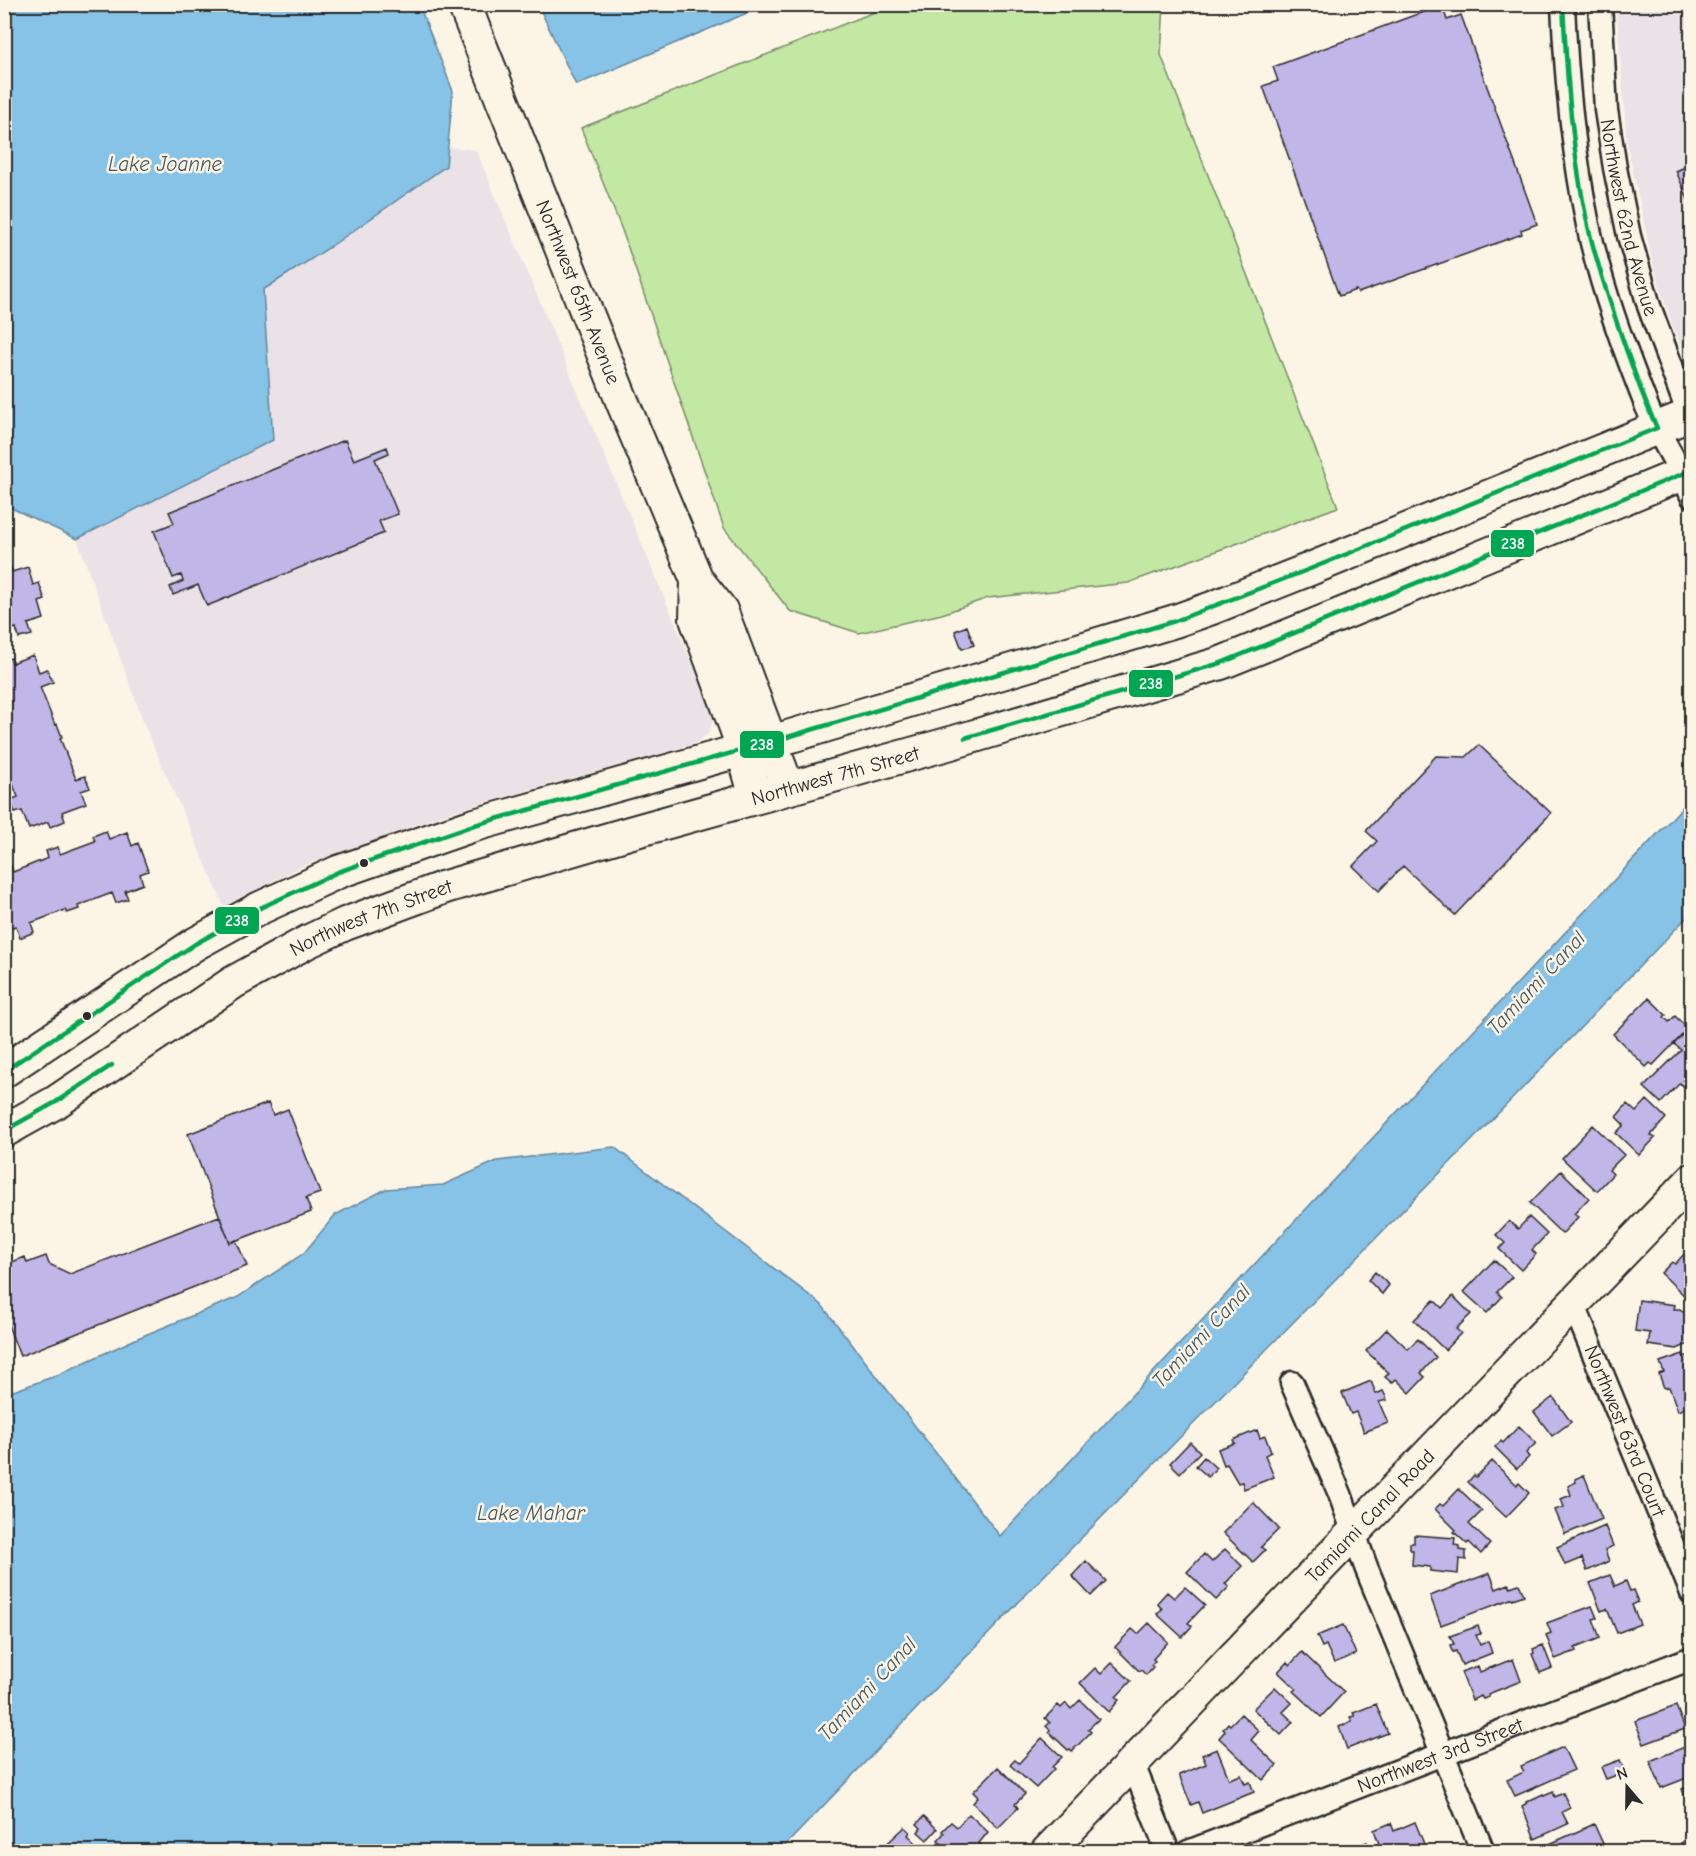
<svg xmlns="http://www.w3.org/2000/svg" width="1696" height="1856" font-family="'Comic Neue',sans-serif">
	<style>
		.built { fill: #eae2e6 }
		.green { fill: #c2e8a3; stroke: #768a67; stroke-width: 1.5 }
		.water { fill: #87c2e7; stroke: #62869c; stroke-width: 1.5 }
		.building { fill: #c0b6e7; stroke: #2b2b2b; stroke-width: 1.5 }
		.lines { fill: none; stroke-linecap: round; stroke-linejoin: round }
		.street-casing { stroke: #2b2b2b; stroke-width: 27 }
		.secondary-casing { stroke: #2b2b2b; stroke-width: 36 }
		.street { stroke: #fcf5e5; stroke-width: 22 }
		.secondary { stroke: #fcf5e5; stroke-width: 32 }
		.bus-1-casing { stroke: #fcf5e5; stroke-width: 9 }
		.bus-1 { stroke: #00a651; stroke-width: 4.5 }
		.bus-dot { fill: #2b2b2b; stroke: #fcf5e5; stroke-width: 2 }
		.labels { text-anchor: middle; stroke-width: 5; stroke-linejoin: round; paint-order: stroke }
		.street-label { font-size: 20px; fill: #2b2b2b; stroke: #fcf5e5 }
		.water-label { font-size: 21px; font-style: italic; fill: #475863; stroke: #fcf5e5 }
		.line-badge { stroke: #fcf5e5; stroke-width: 2 }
		.badge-label { font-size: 16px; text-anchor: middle; font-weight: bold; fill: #fff }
	</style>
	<rect width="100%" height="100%" fill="#fcf5e5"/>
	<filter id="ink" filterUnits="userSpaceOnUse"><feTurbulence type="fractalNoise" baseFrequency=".0167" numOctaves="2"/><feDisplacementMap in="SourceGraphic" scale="12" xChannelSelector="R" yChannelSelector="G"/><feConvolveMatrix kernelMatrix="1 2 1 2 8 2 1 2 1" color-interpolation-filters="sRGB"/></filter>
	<g filter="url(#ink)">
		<path class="built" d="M1616,5H1691V370L1671,322L1654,268L1627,144Z
			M448,147L476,150L712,711L713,721L708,734L694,744L454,811L305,865L224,906L146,729L77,539L273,440L263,290L327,249L446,166Z"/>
		<path class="green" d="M892,5H1164L1161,55L1338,507L1128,583L988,598L942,614L859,633L790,611L724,528L622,230L581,128Z"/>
		<path class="water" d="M5,4L419,5L453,91L446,166L327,249L263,290L273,440L77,539L5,505Z
			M538,5H766L576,85Z
			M1691,798V913L1488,1124L1039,1581L780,1851H5V1394L55,1376L140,1337L238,1297L304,1253L335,1215L386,1189L443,1185L497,1161L614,1147L821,1304L1000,1536Z"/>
		<path class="building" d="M1419,4H1429L1431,9L1422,13Z
			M1442,5L1447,20L1461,15L1537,224L1521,230L1522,234L1358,293L1356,290L1339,296L1263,86L1278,81L1273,67Z
			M1692,164V209L1676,171Z
			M345,440L354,460L387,447L389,453L375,459L398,514L379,521L384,533L207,606L198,585L173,595L170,587L183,581L181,575L173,578L154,531L174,523L169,512Z
			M9,562L12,572L28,567L33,585L39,583L45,600L39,602L44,619L28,624L32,635L19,638L16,628L4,631V563Z
			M967,626L974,645L962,649L955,631Z
			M33,655L39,672L47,669L53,682L40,687L55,725L57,724L62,737L60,738L76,779L85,776L90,788L81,791L86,803L62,812L65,821L50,827L48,822L29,829L22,811L15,813L10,800L18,797L4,762V660L11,658L12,663Z
			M1479,745L1551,813L1455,915L1403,866L1379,891L1353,866L1377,841L1366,831L1436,756L1466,757Z
			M106,831L109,839L127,832L132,846L138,843L148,871L140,874L143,884L125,891L128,899L116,903L112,893L78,906L79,909L67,913L65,910L31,923L34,932L20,938L16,926L4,930V863L9,861L13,872L48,858L46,851L58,847L60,854L95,841L93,836Z
			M1649,998L1666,1015L1664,1017L1669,1022L1675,1016L1688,1029L1653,1065L1650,1063L1646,1067L1613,1034Z
			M1692,1026V1094L1680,1083L1661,1103L1644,1087L1681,1050L1674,1044Z
			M1647,1100L1666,1118L1651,1135L1655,1138L1639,1155L1616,1133L1624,1125L1616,1117L1627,1104L1636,1112Z
			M268,1103L273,1115L288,1109L320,1193L306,1198L311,1212L230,1243L188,1134Z
			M1593,1125L1624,1155L1609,1170L1613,1174L1597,1191L1562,1158Z
			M1561,1171L1589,1198L1574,1214L1578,1217L1562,1234L1530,1203Z
			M219,1216L230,1243L236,1240L247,1266L20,1356L4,1315V1265L25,1257L27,1263L46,1256L49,1264L70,1274Z
			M1529,1217L1547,1234L1532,1250L1536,1254L1521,1270L1499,1249L1505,1243L1496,1235L1509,1221L1518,1229Z
			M1685,1253L1692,1260V1303L1661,1273L1672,1262L1675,1264Z
			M1494,1260L1512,1277L1497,1292L1502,1297L1487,1313L1464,1292Z
			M1375,1272L1389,1285L1382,1294L1368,1280Z
			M1453,1296L1471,1314L1456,1329L1461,1333L1445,1350L1414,1320L1434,1300L1442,1308Z
			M1639,1300L1675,1305L1674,1309H1680L1692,1320V1345H1686L1677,1349L1648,1345L1650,1333L1635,1331Z
			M1387,1329L1408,1349L1418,1339L1436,1357L1421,1373L1425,1377L1410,1393L1396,1379L1392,1383L1385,1377L1389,1373L1366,1351Z
			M1683,1354L1684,1357L1692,1354V1405L1678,1411L1669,1387L1664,1388L1659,1374L1664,1372L1660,1362Z
			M1371,1381L1376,1394L1383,1391L1385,1395L1387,1400L1379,1402L1388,1423L1364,1432L1356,1412L1351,1414L1342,1393Z
			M1553,1397L1571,1422L1552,1436L1534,1412Z
			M1519,1426L1536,1443L1526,1453L1529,1457L1517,1469L1495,1447L1501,1441L1503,1443Z
			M1257,1430L1260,1438L1265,1436L1271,1452L1265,1455L1274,1477L1244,1489L1242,1482L1238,1483L1227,1464L1224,1465L1218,1449L1235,1443L1233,1440Z
			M1190,1442L1200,1452L1180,1473L1170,1463Z
			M1204,1457L1216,1468L1208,1477L1196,1466Z
			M1492,1461L1517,1485L1519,1483L1529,1493L1506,1517L1468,1482L1474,1475L1476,1477Z
			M1584,1475L1602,1519L1565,1534L1555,1510L1564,1507L1561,1499L1571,1495L1568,1486L1576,1482L1575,1479Z
			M1459,1489L1482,1511L1469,1524L1490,1544L1481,1554L1469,1542L1467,1544L1454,1532L1456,1530L1435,1509L1440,1504L1443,1506Z
			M1253,1502L1279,1529L1261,1547L1265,1550L1253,1562L1223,1533Z
			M1605,1526L1613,1546L1605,1550L1609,1561L1587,1571L1582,1558L1565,1565L1557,1547Z
			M1414,1535L1455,1538L1454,1545L1460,1546V1550L1466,1551V1560L1459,1559L1458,1574L1430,1571V1567L1412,1565L1413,1550H1410V1543H1414Z
			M1225,1549L1242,1566L1225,1584L1229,1587L1216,1600L1187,1572L1204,1554L1212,1562Z
			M1086,1561L1106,1581L1091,1596L1072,1576Z
			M1490,1573L1496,1589L1509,1584L1510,1587L1519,1584L1524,1595L1513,1599V1598L1441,1625L1430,1596Z
			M1610,1575L1615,1586L1626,1581L1630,1591L1633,1590L1638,1602L1632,1605L1640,1624L1617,1633L1607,1609L1601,1611L1590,1583Z
			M1185,1587L1205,1605L1188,1623L1192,1626L1182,1637L1157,1614L1162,1609L1157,1603L1167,1592L1174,1598Z
			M1592,1606L1597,1618L1593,1619L1600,1638L1575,1648L1576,1651L1555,1659L1546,1635L1551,1633L1547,1623Z
			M1149,1623L1168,1642L1153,1659L1155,1661L1151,1665L1153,1667L1146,1675L1141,1670L1139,1671L1115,1647L1132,1629L1138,1634Z
			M1343,1625L1356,1654L1334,1663L1326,1645L1322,1647L1317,1636Z
			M1478,1626L1481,1634L1476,1635L1480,1645L1488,1641L1492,1653L1462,1665L1456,1651L1453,1652L1451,1649L1450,1645L1454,1644L1450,1636Z
			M1543,1645L1552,1668L1540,1673L1532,1654L1534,1653L1533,1649Z
			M1302,1652L1344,1692L1321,1717L1293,1691L1296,1689L1278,1672L1287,1662L1290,1665Z
			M1513,1659L1521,1681L1488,1694L1489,1697L1483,1699L1481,1696L1472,1700L1461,1672L1478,1666L1480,1672Z
			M1112,1663L1131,1681L1116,1697L1119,1700L1109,1712L1080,1683L1095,1668L1101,1674Z
			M1275,1687L1292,1703L1283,1712L1293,1722L1281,1735L1253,1709Z
			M1080,1700L1099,1719L1088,1729L1091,1732L1072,1751L1070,1749L1068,1750L1049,1732L1050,1730L1046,1726L1050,1723L1045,1718L1058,1705L1061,1708L1066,1703L1071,1709Z
			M1376,1704L1388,1733L1347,1749L1339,1727L1352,1721L1350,1717L1355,1716L1353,1713Z
			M1676,1706L1685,1729L1644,1744L1635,1721Z
			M1241,1714L1259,1731L1251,1740L1277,1765L1263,1780L1219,1738L1225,1731L1223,1729L1228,1723L1230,1725Z
			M1042,1738L1062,1757L1052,1767L1054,1769L1036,1788L1010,1765L1015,1760L1019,1763Z
			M1692,1744V1776L1661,1788L1650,1761Z
			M1563,1747L1574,1770L1515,1796L1507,1780L1524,1772L1521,1766Z
			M1217,1749L1229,1779L1241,1775L1245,1784L1250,1782L1254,1792L1202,1813L1198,1802L1191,1805L1179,1775L1206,1764L1202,1755Z
			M1620,1760L1625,1772L1606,1779L1601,1767Z
			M998,1767L1025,1794L1015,1804L1018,1808L998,1828L973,1803L978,1797L973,1792Z
			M1692,1785V1815L1682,1789Z
			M1553,1792L1555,1797L1563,1793L1570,1808L1562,1812L1568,1824L1535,1839L1522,1806L1527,1803L1526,1802L1543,1794L1544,1796Z
			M969,1814L988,1832L979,1843L981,1845L975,1852H950L938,1840L944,1833L942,1831L951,1822L957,1827Z
			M924,1816L937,1829L927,1840L918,1832L921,1828L917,1824Z
			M1415,1822L1427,1851L1382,1852L1374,1830L1391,1823L1394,1831Z
			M1594,1824L1604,1846L1592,1852H1545L1543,1847Z
			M905,1827L910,1832L908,1835L925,1852H882L880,1850Z
			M1692,1838V1852H1677L1683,1849L1681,1843Z
			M1367,1842L1371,1852L1326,1851L1339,1846L1340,1848L1343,1847L1345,1851Z"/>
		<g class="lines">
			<defs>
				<g id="street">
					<path d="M1563,4C1566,79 1573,152 1588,225C1601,287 1624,348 1647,407C1660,438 1679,465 1692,496"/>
					<path id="s1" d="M1600,4L1606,110L1615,168L1629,236L1649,306L1692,423"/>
					<path id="s2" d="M1573,1303L1692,1593"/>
					<path d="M1292,1383L1340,1494L1366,1567L1483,1852"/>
					<path d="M1132,1762L1168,1852"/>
					<path id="s3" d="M1188,1852L1692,1658"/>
				</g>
				<g id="secondary">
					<path id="s4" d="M464,4L622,401L697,580L721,610L788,788"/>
					<path d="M697,580L696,619L737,731L756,797"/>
					<path d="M4,1071L195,944L260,908L338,872L471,826L771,742L1175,621L1212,608L1315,567L1692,414"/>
					<path id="s5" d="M4,1131L56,1102L234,982L307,942L345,924L445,887L629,833L951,743L1221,663L1411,586L1692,470"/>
					<path id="s6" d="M1047,1852L1692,1180"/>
				</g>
			</defs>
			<use href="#street" class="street-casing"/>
			<use href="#secondary" class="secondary-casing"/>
			<use href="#street" class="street"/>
			<use href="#secondary" class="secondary"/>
			<defs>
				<path id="bus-1" d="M965,738L1221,663L1692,470
					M4,1071L195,944L260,908L338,872L471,826L771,742L1175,621L1315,567L1657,428C1640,392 1628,355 1615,317C1605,287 1595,257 1588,226C1572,153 1567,79 1563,4
					M4,1131L56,1102L112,1065"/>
			</defs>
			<use href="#bus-1" class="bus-1-casing"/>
			<use href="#bus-1" class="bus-1"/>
		</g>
	</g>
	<g class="bus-dot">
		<circle cx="364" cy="863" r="5"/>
		<circle cx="87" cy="1016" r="5"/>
	</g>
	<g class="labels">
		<g class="street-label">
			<text dy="7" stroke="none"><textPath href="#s1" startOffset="216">Northwest 62nd Avenue</textPath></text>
			<text dy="7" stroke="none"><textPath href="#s4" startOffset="310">Northwest 65th Avenue</textPath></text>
			<text dy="7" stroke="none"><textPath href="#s5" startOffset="912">Northwest 7th Street</textPath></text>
			<text dy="7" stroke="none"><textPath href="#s5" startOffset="426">Northwest 7th Street</textPath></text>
			<text dy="7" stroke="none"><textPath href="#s2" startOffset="138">Northwest 63rd Court</textPath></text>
			<text dy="7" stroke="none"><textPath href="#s6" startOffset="466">Tamiami Canal Road</textPath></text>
			<text dy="7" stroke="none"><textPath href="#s3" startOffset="270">Northwest 3rd Street</textPath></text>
		</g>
		<g class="water-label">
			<text x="165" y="171">Lake Joanne</text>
			<text transform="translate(1536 983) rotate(-47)" y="7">Tamiami Canal</text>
			<text transform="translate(1201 1336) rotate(-47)" y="7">Tamiami Canal</text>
			<text x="531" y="1520">Lake Mahar</text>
			<text transform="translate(867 1689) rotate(-47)" y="7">Tamiami Canal</text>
		</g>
	</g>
	<g class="line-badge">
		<rect x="1490" y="529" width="45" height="29" rx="6" fill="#00a651"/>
		<rect x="1128" y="669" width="46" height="29" rx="6" fill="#00a651"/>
		<rect x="739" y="730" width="46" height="29" rx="6" fill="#00a651"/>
		<rect x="214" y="906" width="46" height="29" rx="6" fill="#00a651"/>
	</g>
	<g class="badge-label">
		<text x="1513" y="549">238</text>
		<text x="1151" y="689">238</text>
		<text x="762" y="750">238</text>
		<text x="237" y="926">238</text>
	</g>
	<rect width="1696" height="1856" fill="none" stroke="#fcf5e5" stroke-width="24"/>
	<rect x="12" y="12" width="1672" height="1832" fill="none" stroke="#2b2b2b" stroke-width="2" filter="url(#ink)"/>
	<g transform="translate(1627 1787) rotate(340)" stroke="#fcf5e5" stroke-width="4.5" paint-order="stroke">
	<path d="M0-4.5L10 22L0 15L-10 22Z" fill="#2b2b2b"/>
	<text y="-9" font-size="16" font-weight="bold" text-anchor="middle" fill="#2b2b2b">N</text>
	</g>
</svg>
